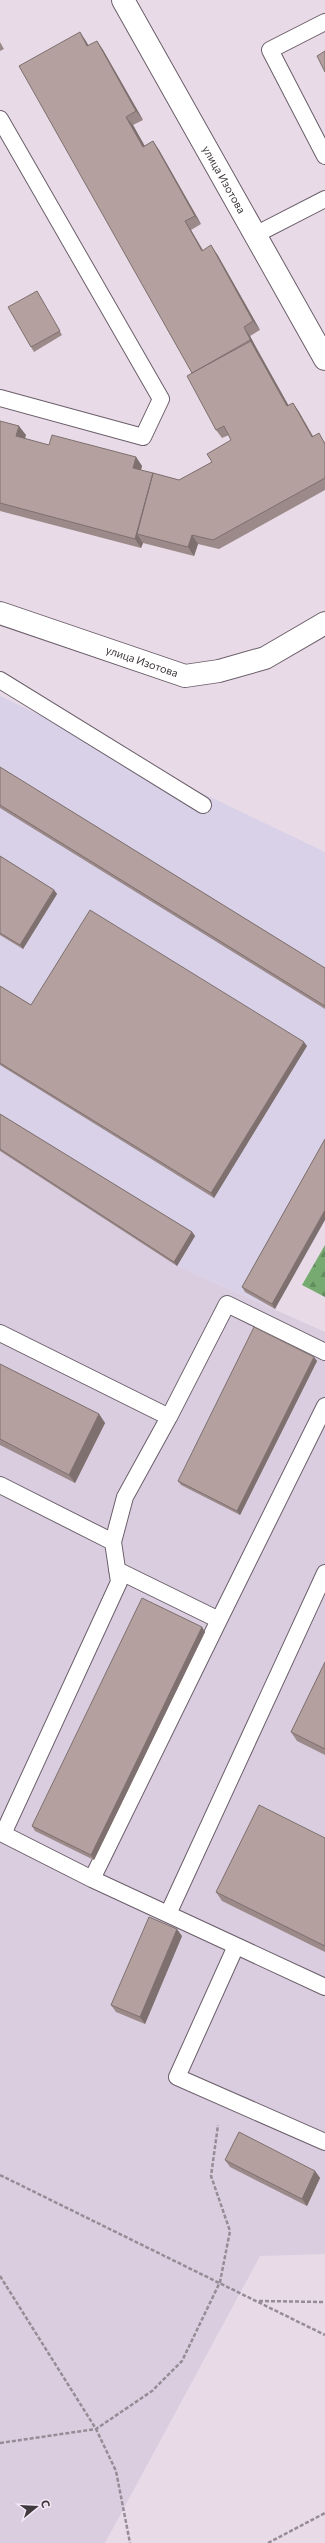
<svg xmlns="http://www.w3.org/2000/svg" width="325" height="2543" font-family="Commissioner,sans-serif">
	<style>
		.industrial { fill: #d8d1e7 }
		.medical { fill: #dacde0 }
		.forest { fill: url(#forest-firs) }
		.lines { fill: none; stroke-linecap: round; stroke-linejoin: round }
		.service-casing { stroke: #6b5f6a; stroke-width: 18 }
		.minor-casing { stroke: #6b5f6a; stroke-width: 24 }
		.path { stroke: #968c95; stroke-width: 2.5; stroke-dasharray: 4 2; stroke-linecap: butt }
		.service { stroke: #fff; stroke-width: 16 }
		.minor { stroke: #fff; stroke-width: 22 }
		.wall { fill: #9b8a89 }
		.shaded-wall { fill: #7e706f }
		.building { fill: #b4a09f; stroke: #7e706f }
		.labels { text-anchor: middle; stroke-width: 3; stroke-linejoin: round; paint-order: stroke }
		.street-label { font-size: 11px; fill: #3f393e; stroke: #f5e7f5 }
	</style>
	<defs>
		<pattern id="forest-firs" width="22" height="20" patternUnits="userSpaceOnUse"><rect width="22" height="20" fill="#76aa71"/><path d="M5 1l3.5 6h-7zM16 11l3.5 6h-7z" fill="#628b5e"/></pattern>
	</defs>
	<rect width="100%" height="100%" fill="#e8dae7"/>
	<path class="industrial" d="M0,696L325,852V1220L275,1309L177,1266L0,1151Z"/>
	<path class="medical" d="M0,1151L177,1266L325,1332V2254L260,2256L105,2543H0Z"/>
	<path class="forest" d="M325,1245V1297L302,1285Z"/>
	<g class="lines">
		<defs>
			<path id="service" d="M325,22L270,50L325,156
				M0,119L161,399L143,437L0,398
				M255,235L325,199
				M0,680L203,805
				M0,1333L169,1417L125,1497L113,1542L119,1582L3,1834L0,1832
				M169,1417L227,1304L325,1352
				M0,1485L113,1542
				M219,1620L325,1406
				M3,1834L92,1879L219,1620L117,1570
				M92,1879L325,1987
				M168,1914L325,1573
				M236,1946L177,2077L325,2142"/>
			<g id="minor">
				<path id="s1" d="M123,0L325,359"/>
				<path id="s2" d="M0,613L185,676L219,671L265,658L325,623"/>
			</g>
		</defs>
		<use href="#service" class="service-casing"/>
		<use href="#minor" class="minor-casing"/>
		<path class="path" d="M0,2175L325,2335
			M0,2276L96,2429L116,2471L130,2543
			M259,2301L325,2302
			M0,2443L96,2429L152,2391L182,2361L220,2282L230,2231L211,2176L218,2125
			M268,2543L325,2513"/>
		<use href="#service" class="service"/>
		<use href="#minor" class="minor"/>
	</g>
	<path class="wall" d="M80,32L88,46L97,41L103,50L143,120L133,125L144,146L153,141L159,150L201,224L191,230L203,250L217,254L260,330L250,336L257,349L288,406L293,403L299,412L313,436L325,442V490L219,549L198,544L194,556L143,543L141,548L0,511V421L26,435L24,439L49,445L136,457L142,466L141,470L179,480L212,462L231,440L229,435L222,438L216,430L192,373Z
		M0,42L4,49L0,51Z
		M37,291L62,335L34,352L31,347Z
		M0,767L325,968V1009L0,808Z
		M0,856L54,890L57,894L23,949L0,935Z
		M0,986L31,1005L307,1046L214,1198L0,1065Z
		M0,1114L192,1232L195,1236L177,1266L0,1151Z
		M325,1139L275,1309L245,1292L242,1287Z
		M314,1357L317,1361L240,1515L181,1485L178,1481Z
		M0,1364L99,1414L105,1423L75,1483L0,1445Z
		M202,1627L205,1632L94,1860L35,1831L32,1826Z
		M325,1662V1755L297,1741L291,1732Z
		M325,1838V1952L222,1901L216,1892Z
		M182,1936L145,2024L116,2012L111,2005Z
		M225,2160L315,2171L320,2178L307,2206L230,2167Z"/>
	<path class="shaded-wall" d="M80,32L86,41L94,55L87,46Z
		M97,41L103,50L143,120L136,111Z
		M126,117L133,125L150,155L143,147Z
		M153,141L159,150L201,224L195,216Z
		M185,221L191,230L208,260L202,251Z
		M211,245L217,254L260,330L253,321Z
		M244,327L250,336L257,349L251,341Z
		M251,341L257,349L294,415L287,406Z
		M293,403L299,412L318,446L312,437Z
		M19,426L26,435L23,445L16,436Z
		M136,457L142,466L139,476L133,468Z
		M153,473L137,534L143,543L141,548L135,539Z
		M192,535L198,544L194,556L188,547Z
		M54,890L57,894L23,949L20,945Z
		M304,1042L307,1046L214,1198L211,1193Z
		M325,1210V1220L275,1309L272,1304Z
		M192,1232L195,1236L177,1266L174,1262Z
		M314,1357L317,1361L240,1515L237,1511Z
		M99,1414L105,1423L75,1483L69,1475Z
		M202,1627L205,1632L94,1860L91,1855Z
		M177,1929L182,1936L145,2024L140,2017Z
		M315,2171L320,2178L307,2206L302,2199Z"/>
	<path class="building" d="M80,32L87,46L97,41L136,111L126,117L143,147L153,141L195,216L185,221L202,251L211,245L253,321L244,327L251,341L192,373L19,66Z
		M325,51V72L317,56Z
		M37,291L60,331L31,347L8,307Z
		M250,340L287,406L293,403L312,437L319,433L325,444V478L213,540L192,535L188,547L137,534L153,473L179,480L212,462L207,454L231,440L224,426L216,430L187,376Z
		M0,421L19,426L16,436L49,445L52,435L136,457L133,468L153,473L135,539L0,503Z
		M0,767L325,968V1006L0,805Z
		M0,856L54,890L20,945L0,933Z
		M90,910L304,1042L211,1193L0,1063V986L31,1005Z
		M0,1114L192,1232L174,1262L0,1149Z
		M325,1139V1210L272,1304L242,1287Z
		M254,1327L314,1357L237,1511L178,1481Z
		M0,1364L99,1414L69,1475L0,1439Z
		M142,1598L202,1627L91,1855L32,1826Z
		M325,1662V1749L291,1732Z
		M259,1805L325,1838V1946L216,1892Z
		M149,1917L177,1929L140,2017L111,2005Z
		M239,2132L315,2171L302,2199L225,2160Z"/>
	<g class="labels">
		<g class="street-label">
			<text dy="4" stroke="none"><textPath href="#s1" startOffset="206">улица Изотова</textPath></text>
			<text dy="4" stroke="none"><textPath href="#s2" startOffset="150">улица Изотова</textPath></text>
		</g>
	</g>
	<g transform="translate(36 2507) rotate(72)" stroke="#f5e7f5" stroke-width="3" paint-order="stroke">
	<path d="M0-3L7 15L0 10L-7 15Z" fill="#3f393e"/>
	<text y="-6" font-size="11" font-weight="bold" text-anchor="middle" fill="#3f393e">С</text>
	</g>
</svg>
